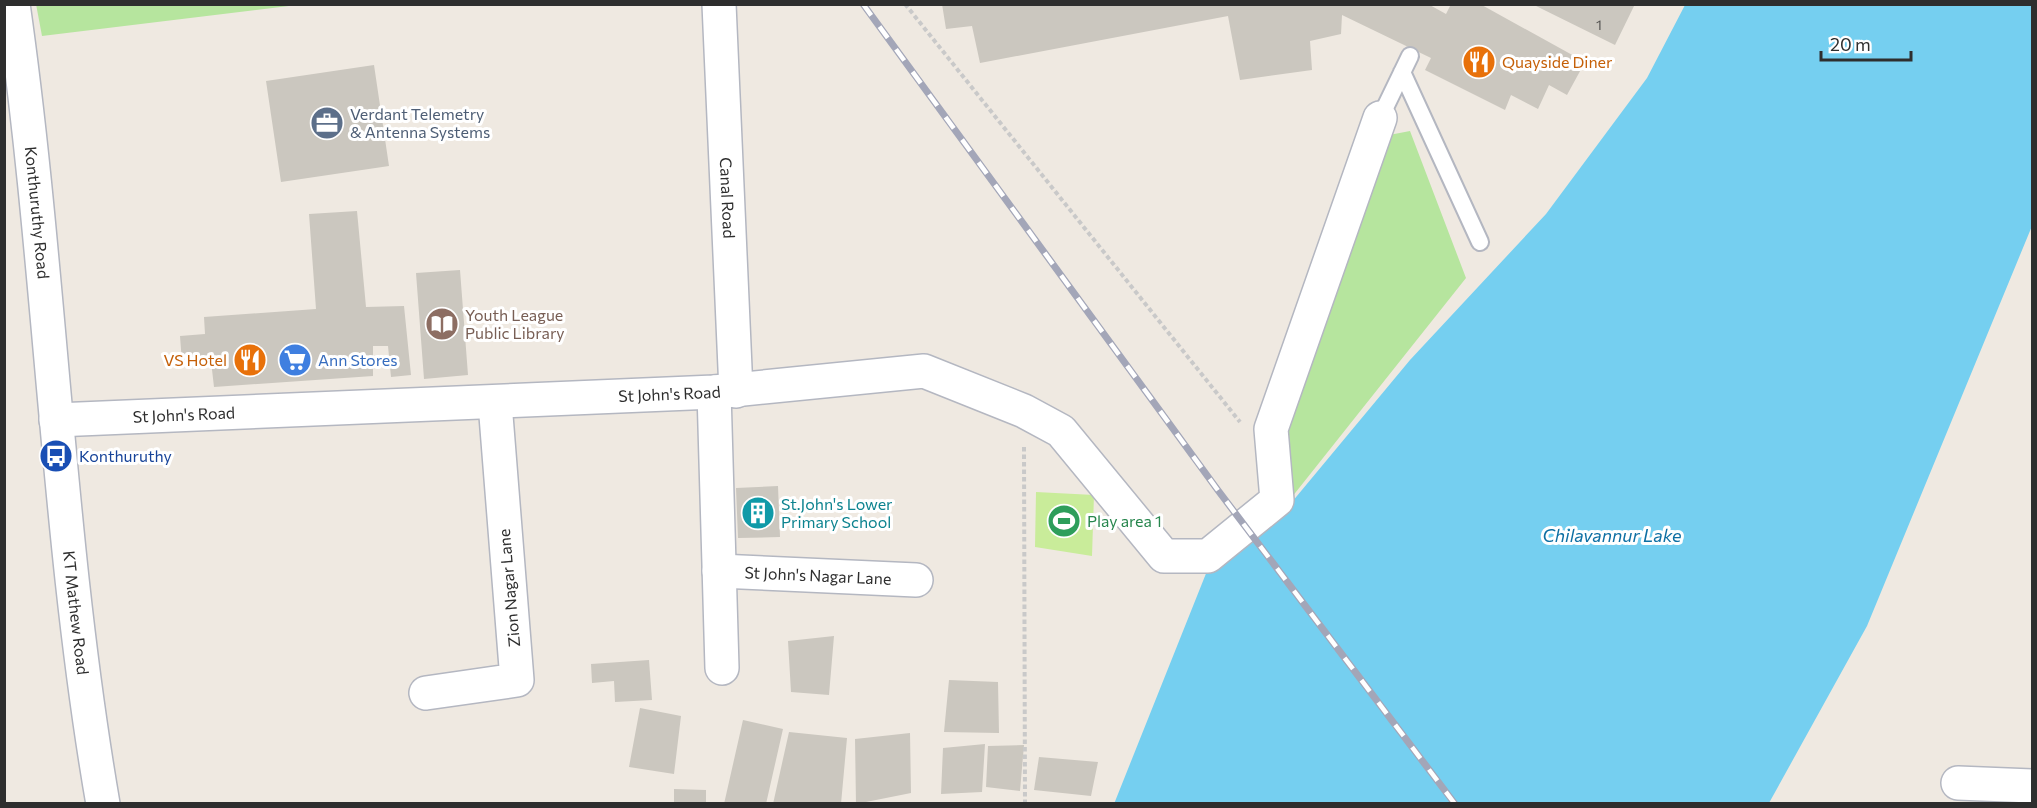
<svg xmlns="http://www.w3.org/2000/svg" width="2037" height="808" font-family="Commissioner,sans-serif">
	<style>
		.green { fill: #b6e59e }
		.pitch { fill: #c9ec9a }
		.water { fill: #75cff0 }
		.building { fill: #cbc7bf }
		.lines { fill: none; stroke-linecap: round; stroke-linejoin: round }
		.lane-casing { stroke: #b4b7c1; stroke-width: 20 }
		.street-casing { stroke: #b4b7c1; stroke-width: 36 }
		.path { stroke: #c9c9c9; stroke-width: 4; stroke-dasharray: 4.5 3; stroke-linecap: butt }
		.lane { stroke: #fff; stroke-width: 16 }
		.street { stroke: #fff; stroke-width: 33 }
		.rail-casing { stroke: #a3a6b8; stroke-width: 7 }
		.rail { stroke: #fff; stroke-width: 4.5; stroke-dasharray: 14; stroke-linecap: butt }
		.labels { text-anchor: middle; stroke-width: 6; stroke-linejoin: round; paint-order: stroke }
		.number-label { font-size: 14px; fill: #555452 }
		.food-label { font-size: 16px; fill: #c56008; stroke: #fff; text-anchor: start }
		.service-label { font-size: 16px; fill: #4e5e75; stroke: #fff; text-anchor: start }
		.street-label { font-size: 16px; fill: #2e2e2e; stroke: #fff }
		.education-label { font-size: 16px; fill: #785e54; stroke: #fff; text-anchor: start }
		.shop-label { font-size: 16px; fill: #366cbe; stroke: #fff; text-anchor: start }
		.transit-label { font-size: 16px; fill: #164399; stroke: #fff; text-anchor: start }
		.culture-label { font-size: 16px; fill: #0d838f; stroke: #fff; text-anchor: start }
		.leisure-label { font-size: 16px; fill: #27864d; stroke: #fff; text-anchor: start }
		.water-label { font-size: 18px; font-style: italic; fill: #0d6fa3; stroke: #fff }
	</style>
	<rect width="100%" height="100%" fill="#efe9e1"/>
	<path class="green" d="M36,4H297V5L42,36Z
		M1410,131L1466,278L1288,502L1287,430L1384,136Z"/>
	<path class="pitch" d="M1036,492L1094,495L1092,556L1035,547Z"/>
	<path class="water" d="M1685,5H2032V226L1867,626L1769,803L1114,804L1207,571L1272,526L1410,360L1546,214L1647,78Z"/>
	<path class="building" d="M942,4H1428L1446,14L1451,4H1480L1585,62L1567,95L1549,85L1538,109L1511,95L1505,110L1425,70L1431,58L1342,15L1341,34L1310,41L1312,70L1240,80L1228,16L980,63L972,26L946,29Z
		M1532,4H1635L1615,45Z
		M374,65L389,166L281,182L266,81Z
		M357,211L366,307L404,306L411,375L391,377L388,346H373V376L214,387L211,361L182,363L180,336L205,334L204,317L316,309L309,214Z
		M460,270L468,375L424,379L416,273Z
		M778,486L780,537L738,538L736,488Z
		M834,636L829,695L791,692L788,641Z
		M649,660L652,700L615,702L614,681L592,683L591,664Z
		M949,680L998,682L999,733L944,732Z
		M640,708L681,716L674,774L629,767Z
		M743,720L783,729L766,804H724Z
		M789,732L847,738L841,804H773Z
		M910,733L911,793L856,804L855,739Z
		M985,744L982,792L941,794L943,748Z
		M1024,745L1020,791L986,787L988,746Z
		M1039,757L1098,762L1091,796L1034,790Z
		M674,789L706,790V804H674Z"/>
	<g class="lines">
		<defs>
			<path id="lane" d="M1402,72L1480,242
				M1380,118L1410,56"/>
			<g id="street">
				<path id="s1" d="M13,4C51,270 57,539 103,804"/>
				<path id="s2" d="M719,4L736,391"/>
				<path d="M714,392L722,668"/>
				<path id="s3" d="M56,420L714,392L924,371L1024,411L1061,431L1164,556H1208L1277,500L1271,429L1380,118"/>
				<path id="s4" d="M719,571L916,580"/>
				<path d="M426,693L517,680L495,403"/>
				<path d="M1958,783L2032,786"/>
			</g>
		</defs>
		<use href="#lane" class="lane-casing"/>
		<use href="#street" class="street-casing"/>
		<path class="path" d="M905,4L1240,422
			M1024,447L1025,804"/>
		<use href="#lane" class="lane"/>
		<use href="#street" class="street"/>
		<defs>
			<path id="rail" d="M863,4L1217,489L1455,804"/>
		</defs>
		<use href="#rail" class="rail-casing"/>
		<use href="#rail" class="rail"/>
	</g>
	<defs>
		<symbol id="restaurant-disc" viewBox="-11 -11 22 22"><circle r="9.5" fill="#e8710a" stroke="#fff"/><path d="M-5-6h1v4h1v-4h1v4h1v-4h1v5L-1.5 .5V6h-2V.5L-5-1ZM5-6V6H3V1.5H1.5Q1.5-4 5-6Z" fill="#fff"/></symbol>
		<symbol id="office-disc" viewBox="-11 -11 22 22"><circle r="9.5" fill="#5c6f8a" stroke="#fff"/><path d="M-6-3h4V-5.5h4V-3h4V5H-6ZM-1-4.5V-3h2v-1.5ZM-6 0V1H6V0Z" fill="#fff"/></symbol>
		<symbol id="library-disc" viewBox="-11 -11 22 22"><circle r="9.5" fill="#8d6e63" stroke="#fff"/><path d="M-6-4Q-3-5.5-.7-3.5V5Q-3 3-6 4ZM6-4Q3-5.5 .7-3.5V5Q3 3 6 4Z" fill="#fff"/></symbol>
		<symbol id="supermarket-disc" viewBox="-11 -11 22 22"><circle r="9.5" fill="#3f7fe0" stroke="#fff"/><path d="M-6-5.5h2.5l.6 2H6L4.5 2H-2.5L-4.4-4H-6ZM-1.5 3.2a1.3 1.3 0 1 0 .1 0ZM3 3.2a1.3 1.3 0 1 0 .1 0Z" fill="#fff"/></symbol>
		<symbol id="bus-disc" viewBox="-11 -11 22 22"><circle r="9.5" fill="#1a4fb4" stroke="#fff"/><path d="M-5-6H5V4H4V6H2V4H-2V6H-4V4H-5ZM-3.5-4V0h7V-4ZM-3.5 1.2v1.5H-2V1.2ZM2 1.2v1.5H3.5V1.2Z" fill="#fff"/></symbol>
		<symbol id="building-disc" viewBox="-11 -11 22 22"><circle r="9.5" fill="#0f9aa8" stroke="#fff"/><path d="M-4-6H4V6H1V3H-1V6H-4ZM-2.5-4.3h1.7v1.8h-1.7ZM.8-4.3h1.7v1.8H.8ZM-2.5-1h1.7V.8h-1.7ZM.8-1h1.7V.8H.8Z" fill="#fff"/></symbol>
		<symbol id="stadium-disc" viewBox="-11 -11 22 22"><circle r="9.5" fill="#2e9e5b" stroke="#fff"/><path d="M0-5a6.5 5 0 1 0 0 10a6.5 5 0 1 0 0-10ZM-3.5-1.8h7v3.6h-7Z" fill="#fff"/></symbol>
	</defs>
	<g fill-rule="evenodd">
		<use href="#restaurant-disc" x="1460" y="43" width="38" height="38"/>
		<use href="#office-disc" x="308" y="104" width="38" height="38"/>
		<use href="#library-disc" x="423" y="305" width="38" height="38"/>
		<use href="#restaurant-disc" x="231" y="341" width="38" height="38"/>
		<use href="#supermarket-disc" x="276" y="341" width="38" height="38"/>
		<use href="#bus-disc" x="37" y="437" width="38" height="38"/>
		<use href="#building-disc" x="739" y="494" width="38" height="38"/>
		<use href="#stadium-disc" x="1045" y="502" width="38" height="38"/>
	</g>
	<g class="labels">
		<g class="number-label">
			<text x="1599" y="30">1</text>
		</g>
		<g class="food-label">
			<text x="1502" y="68">Quayside Diner</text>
			<text x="227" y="366" text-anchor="end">VS Hotel</text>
		</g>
		<g class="service-label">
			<text x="350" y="120">Verdant Telemetry<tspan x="350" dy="18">&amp; Antenna Systems</tspan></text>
		</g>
		<g class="street-label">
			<text dy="6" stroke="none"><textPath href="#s2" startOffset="194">Canal Road</textPath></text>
			<text dy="6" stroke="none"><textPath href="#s1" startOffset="210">Konthuruthy Road</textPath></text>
			<text dy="6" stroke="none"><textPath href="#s3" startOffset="614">St John's Road</textPath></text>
			<text dy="6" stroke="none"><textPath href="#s3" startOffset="128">St John's Road</textPath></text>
			<text dy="6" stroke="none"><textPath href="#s4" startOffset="99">St John's Nagar Lane</textPath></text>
			<text transform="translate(509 588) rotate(-95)" y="6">Zion Nagar Lane</text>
			<text dy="6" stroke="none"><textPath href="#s1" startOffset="612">KT Mathew Road</textPath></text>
		</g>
		<g class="education-label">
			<text x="465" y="321">Youth League<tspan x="465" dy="18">Public Library</tspan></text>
		</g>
		<g class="shop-label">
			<text x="318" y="366">Ann Stores</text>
		</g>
		<g class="transit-label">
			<text x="79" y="462">Konthuruthy</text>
		</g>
		<g class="culture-label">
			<text x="781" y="510">St.John's Lower<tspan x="781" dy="18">Primary School</tspan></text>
		</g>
		<g class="leisure-label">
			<text x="1087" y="527">Play area 1</text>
		</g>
		<g class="water-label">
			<text x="1612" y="542">Chilavannur Lake</text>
		</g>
	</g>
	<rect width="2037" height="808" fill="none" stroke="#2e2e2e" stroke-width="12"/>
	<path d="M1821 51v9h90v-9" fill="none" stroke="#2e2e2e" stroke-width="3"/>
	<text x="1830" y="51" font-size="18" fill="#2e2e2e" stroke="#ffffff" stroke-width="4.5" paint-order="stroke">20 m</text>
</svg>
